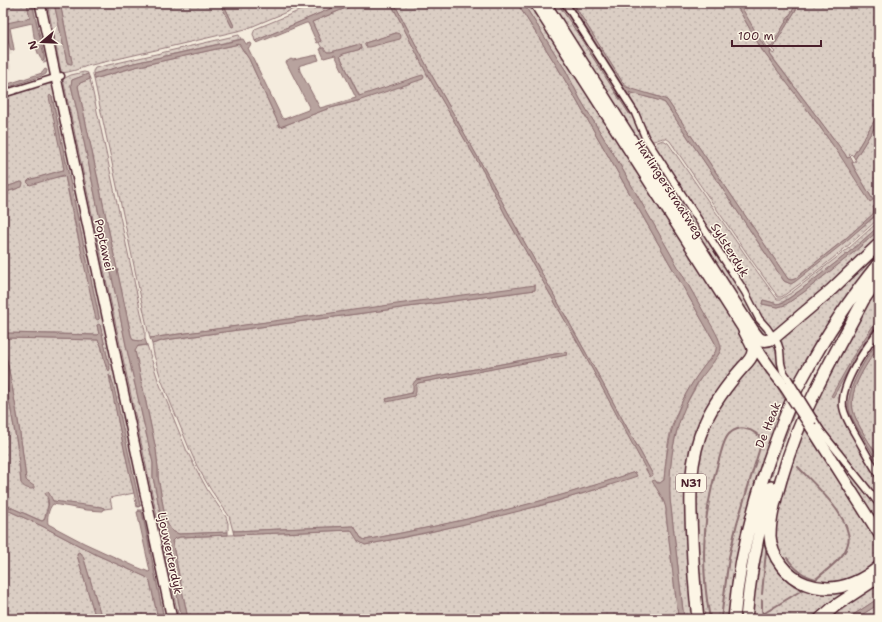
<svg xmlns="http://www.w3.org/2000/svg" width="882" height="622" font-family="'Shantell Sans',sans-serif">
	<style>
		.built { fill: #e8ddd0 }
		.grass { fill: url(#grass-dots); stroke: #927678; fill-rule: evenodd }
		.water { fill: #b8a39e; stroke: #8c6e70 }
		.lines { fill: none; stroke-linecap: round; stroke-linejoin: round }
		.stream { stroke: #8c6e70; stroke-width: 2 }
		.street-casing { stroke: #4a1f2b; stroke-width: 9 }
		.secondary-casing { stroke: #4a1f2b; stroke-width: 12 }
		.primary-casing { stroke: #4a1f2b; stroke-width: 13 }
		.highway-casing { stroke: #4a1f2b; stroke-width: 14 }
		.street { stroke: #fcf5e5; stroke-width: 6 }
		.secondary { stroke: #fcf5e5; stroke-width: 9 }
		.primary { stroke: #fcf5e5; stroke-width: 10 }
		.highway { stroke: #fcf5e5; stroke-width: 11 }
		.street-bridge-casing { stroke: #4a1f2b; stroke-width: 9; stroke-linecap: butt }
		.primary-bridge-casing { stroke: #4a1f2b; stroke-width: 13; stroke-linecap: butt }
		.street-bridge { stroke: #fcf5e5; stroke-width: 6 }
		.primary-bridge { stroke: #fcf5e5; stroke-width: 10 }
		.labels { text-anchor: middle; stroke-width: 3; stroke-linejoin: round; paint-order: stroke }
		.shield { fill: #fcf5e5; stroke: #7f5f63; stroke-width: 1 }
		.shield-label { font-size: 11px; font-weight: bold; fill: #4a1f2b }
		.street-label { font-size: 12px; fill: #4a1f2b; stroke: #fcf5e5 }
	</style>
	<defs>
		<pattern id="grass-dots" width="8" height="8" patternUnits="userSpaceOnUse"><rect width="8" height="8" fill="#dbcec4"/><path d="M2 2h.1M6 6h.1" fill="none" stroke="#bdb0a9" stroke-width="1.8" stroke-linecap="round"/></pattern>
	</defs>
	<rect width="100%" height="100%" fill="#f5ecde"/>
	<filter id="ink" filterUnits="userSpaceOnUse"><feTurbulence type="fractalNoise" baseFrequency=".025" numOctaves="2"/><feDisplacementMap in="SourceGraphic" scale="8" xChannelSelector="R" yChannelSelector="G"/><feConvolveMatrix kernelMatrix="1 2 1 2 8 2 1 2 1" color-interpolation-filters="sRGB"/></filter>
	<g filter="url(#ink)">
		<path class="built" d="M6,26V30L12,54L8,56L12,69L7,71L10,83L5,85L4,87H3V27Z"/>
		<path class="grass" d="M3,3H27L30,18L6,25V26L3,27V22L8,19L3,6Z
			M32,3H37L48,61L44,63V56Z
			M47,3H54L67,62L68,64L72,62L60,3H220L232,27L234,26L223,3H308L246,29L87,66C79,69 71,72 62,73L61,71Z
			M318,3H344L255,41L253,34L255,29Z
			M358,3H391L428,76L483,171L508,220L583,352L650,476L653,475L585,351L511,218L485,170L431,74L394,3H517L558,68L714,341L717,349L716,351C698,373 682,396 673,423C667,441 666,461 664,480L660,483L653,481C657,490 668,504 666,514L678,616L667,619H188L172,541L174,539L180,537L351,530L355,535L365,545L426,533L547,504L608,486L635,472C547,503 456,523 365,540L361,538L354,526L233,531L229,516L211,490L197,466L189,448L161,379L154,355L152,344L165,340L282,324L535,290V286L150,338L148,331L94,79L135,67L239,44L249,59L280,127L327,109L361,100V96L359,95L340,56L343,54L361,49L360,44L331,52H326L324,48H322L319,43L321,41L312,22ZM396,33L366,47L365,45V43L368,42ZM566,352V355L418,383L416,385L414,396L386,399L412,393L413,391L416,380Z
			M523,3H531L747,344L749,354L727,383L693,456L696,619H684L670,499L669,481L672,452L678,426L683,410L703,374L718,355L721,349L718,338L616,158L580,99L566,71Z
			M549,3H558L630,115L631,114L561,3H564L607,71L743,294L757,321L769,336H766L759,332Z
			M567,3H570L629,96V91L632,93L661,101L665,103L784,281L791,284L872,219L879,212V218C849,246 817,272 783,296L781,297H778L753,262L670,141C662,134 659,142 650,141Z
			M573,3H735L762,50L798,97L873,200L855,169L852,163L853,161L854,162L856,161L855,159L879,120V205L876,204L874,208L873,214L844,240L795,279L791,280L788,279L667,100C654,93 633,94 623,83Z
			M739,3H797L771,47L766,41L764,42L768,48L767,49C759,44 744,13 739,3Z
			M800,3H879V113L853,156L851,154L849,155L851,157L849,158H847L845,154L770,54L771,51L773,54L775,52L772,49Z
			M239,35L241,39L134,63L93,74V71L95,68Z
			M84,72L88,73V74L72,80L71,85L82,132L127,350L153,463V477L182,619H179L63,79L71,75Z
			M90,79L145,331V339L140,341L133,340L131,335L78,86L80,83Z
			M47,83L55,86L141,495L142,505L138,507L140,506L137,493L111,376L118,421L134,493L110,498L112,508L104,509V508L101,507C84,505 62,506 47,498L48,505L44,520L42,521L3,504V366L17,444L21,483L31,484L28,482L26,480C21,433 13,388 3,342L4,340L7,338L98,340L101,345L106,367L110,369L100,325H97L99,334L98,335L3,333V193L19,188L21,182L3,188V97ZM52,97L99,317V319L73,217L65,176L29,180L64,170V169Z
			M663,140L668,143L751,263L777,299H781L791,293L849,248L879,221V226L852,250L802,289L783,302L778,304L763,300L762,304L778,307L785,305L804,292L854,252L879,230V242L774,334L760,318L654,146L655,143Z
			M879,247V255L792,382L788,378L776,339Z
			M879,289V317L849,362L851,363L879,320V324L856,360L845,381L842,389V412L844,421L879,481V500L817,419L818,417L809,408L839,349L866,307Z
			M879,334V339C867,358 844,389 850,413C852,419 856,426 860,432C866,443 873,453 879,464V470L848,414C847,408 846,402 847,396C849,379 869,348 879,334Z
			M772,343C778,351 777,361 779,371L778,372L760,344Z
			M147,345L158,380L186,449L195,467L208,491L226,517L228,523V532L179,534L172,531L168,525L165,517L158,477V468L156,450L135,351V347Z
			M879,346V458C871,445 856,424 853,410C848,389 868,362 879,346Z
			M756,355L764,365L785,400L773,434L730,619H700L693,492L706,424Z
			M792,411L794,414L776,462L764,499L742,619H737L739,598L757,512Z
			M802,425L879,543V563L862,576L826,586L799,578L778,553L773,523Z
			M823,440L879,509V526Z
			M3,508L42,526L97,555L146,577L150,581L158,619H102L83,556L77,555L96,619H3Z
			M138,510H143C148,522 152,536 150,548L142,512Z
			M765,526L770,545L804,585L862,581L818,619H750L751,603Z
			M150,550H151L155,556L169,619H164Z
			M879,580V598L847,619H824Z
			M879,604V617L876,619H855Z"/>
		<path class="water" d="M27,3H32L44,56V60L43,61C35,54 34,34 32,23L10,28L14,49V50H11L10,48C8,40 5,32 7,23L30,18Z
			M54,3H60L72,62V64H70L67,62Z
			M220,3H223L234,26L232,27Z
			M344,3H358L312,22L321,41L317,43L308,23H306L257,43L255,41Z
			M391,3H394L431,74L485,170L511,218L585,351L653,475L650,477L583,352L508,220L483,171L428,76Z
			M517,3H523L566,71L580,99L616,158L706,316C710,323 722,341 721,349C720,355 703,375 698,382C693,391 687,401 683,412C672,439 669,470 670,499L684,619H667L678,616L666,514C668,504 657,490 652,481L655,480L657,483H660L664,480C667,444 673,413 693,382C696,377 699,373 702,369C705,364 716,354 716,349C717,347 715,343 714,341L558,68Z
			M558,3H561L632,114L630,115Z
			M570,3H573L623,83L626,87L662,98L667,100L788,279L791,280L795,279L844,240L873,214L874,211L873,207L876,204L879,205V212L845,242L796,281L791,284L784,281L780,275L665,103L661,101L632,93L629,92L631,96L629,97Z
			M735,3H739L765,48L767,49L768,48L771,51L770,53L771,56L787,77L845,154L847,158L851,157L853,161L852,163L853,166L873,200L870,202L841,157L818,124L762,50Z
			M797,3H800L772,49L771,47Z
			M396,33L400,34L401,37L400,39L369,47H366L365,45V43L368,42Z
			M243,39L246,44L251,43L252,45L248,48L282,118L284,119L308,110L309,107L286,62L291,59L293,60L317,55L319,60L301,65L299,66L300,71L320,108L356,98L335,55L324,58L320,49L324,48L327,52H331L360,44L361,49L343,54L340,56L359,96L419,76L423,75L424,77L423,79L361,100L327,109L280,127L249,59L239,44L135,67L94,79L93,74L134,63Z
			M45,69L47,70L46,74L42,76L6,88L4,86L5,85L42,73Z
			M88,74L90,79L80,83L78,86L131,335L133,340L140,341L145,339L147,345L138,346L135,351L156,450L158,468V477L165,517L168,525L172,531L179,534L228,532V535L180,537L174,539L172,541L188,619H182L153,477V463L127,350L82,132L71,85L72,80Z
			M50,95L52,97L99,317V319L98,320L96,319L95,315L65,176L64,175L30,185L27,182L29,180L63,170L64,169L49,97Z
			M879,113V120L855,159L853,156Z
			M21,182L23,183L22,187L3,193V188Z
			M879,226V230L854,252L804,292L785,305L778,307L762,304L763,300L778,304L784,302L802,289L852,250Z
			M535,285V290L282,324L165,340L152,344L150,338Z
			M879,317V320L861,348L833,397L831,396L859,347Z
			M99,324L100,325L101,329L110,369L109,371C102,362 105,349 98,340L7,338L4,340L3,342C13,388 21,433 26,480L28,482L34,486V488L32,489C28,489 23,487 21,483L17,444L3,366V333L98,335L99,334L97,325Z
			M879,339V346C868,362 848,389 853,410C856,424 871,445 879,458V464C873,454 867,444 862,435C857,428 853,420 850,413C843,391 867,358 879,339Z
			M566,352L567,355L418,383L416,385V392L414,396L387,402L386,399L412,393L413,391V384L416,380Z
			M109,375L113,383L140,506L137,507L118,421Z
			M635,472L637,476C548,507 456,527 365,545L358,541L351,530L234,535L233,531L354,526L361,538L365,540C456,523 548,502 635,472Z
			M47,491L49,493L53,501L101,507L104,508V509L103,511L87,510L53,504C48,509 47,518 48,524L84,543L134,566L149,572L150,571L137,512L140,511L142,512L164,619H158L150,581L146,577L97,555L42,526L3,508V504L39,520L42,521L44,520C46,514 50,505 48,499C47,497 46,495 45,493Z
			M78,552L81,553L83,556L102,619H96L77,555Z
			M879,598V604L855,619H847Z"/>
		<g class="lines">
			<path class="stream" d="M787,558C795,569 803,576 816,579C825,571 840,561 845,551C848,545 850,539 848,533C843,510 814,484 798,467
				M762,594L766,551C769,555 771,560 774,565C781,577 791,584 802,590
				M762,600V611L763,614L802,590
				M710,619C706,598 704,576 704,555C704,521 710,489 720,456C722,449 724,439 729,434C733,430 740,427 746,429C752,430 760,435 762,441L737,523L729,557L721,619"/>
			<defs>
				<path id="street" d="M565,3L635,113L645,137L745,292L759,319L767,328L778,344L780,350L781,363L783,371L789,380
					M3,94L61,76
					M879,330C866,348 840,384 843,407C845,419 853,430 859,441C865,452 872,464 879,475
					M814,420L821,431L879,504"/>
				<path id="secondary" d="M40,3L172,619"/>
				<path id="primary" d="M535,3L744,330L771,369L785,387
					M545,3L750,326L754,333
					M811,427L879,534"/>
				<path id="highway" d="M866,295C849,328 831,359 815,392C801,420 790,449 781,480C776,498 770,517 770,536C771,557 787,577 806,584C833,594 858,584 879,567
					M862,302L879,278
					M750,326C757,336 760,345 774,338L831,290L879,244
					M698,619C695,593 693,566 692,540C690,500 688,460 705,423C714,402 728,384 743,367C747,363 754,356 753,349C752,344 746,335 744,330
					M734,619C739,558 754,500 775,443C783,421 791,399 802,379C824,338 850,298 879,263
					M746,619C750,574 758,530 771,487
					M820,619L835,606L879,577"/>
			</defs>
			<use href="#street" class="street-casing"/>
			<use href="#secondary" class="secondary-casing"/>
			<use href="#primary" class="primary-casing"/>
			<use href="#highway" class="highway-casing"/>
			<use href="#street" class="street"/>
			<use href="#secondary" class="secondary"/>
			<use href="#primary" class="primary"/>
			<use href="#highway" class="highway"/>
			<defs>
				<path id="street-bridge" d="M789,380L814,420"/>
				<path id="primary-bridge" d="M785,387L811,427"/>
			</defs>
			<use href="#street-bridge" class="street-bridge-casing"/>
			<use href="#primary-bridge" class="primary-bridge-casing"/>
			<use href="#street-bridge" class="street-bridge"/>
			<use href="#primary-bridge" class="primary-bridge"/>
		</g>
	</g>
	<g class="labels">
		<rect class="shield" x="676" y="474" width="30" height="18" rx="3"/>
		<g class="shield-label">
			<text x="691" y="487">N31</text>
		</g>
		<g class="street-label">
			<text transform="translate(669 189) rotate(57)" y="4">Harlingerstraatweg</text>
			<text transform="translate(104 245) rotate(78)" y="4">Poptawei</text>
			<text transform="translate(730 250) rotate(58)" y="4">Sylsterdyk</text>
			<text transform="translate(768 425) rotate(-68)" y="4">De Heak</text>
			<text transform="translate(170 553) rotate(78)" y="4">Ljouwerterdyk</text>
		</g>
	</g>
	<rect width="882" height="622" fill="none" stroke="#fcf5e5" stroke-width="16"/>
	<rect x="8" y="8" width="866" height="606" fill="none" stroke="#4a1f2b" stroke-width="1.5" filter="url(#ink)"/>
	<g transform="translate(42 42) rotate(251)" stroke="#fcf5e5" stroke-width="3" paint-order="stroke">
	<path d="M0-3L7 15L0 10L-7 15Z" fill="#4a1f2b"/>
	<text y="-6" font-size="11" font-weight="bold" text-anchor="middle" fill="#4a1f2b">N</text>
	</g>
	<path d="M732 40v6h89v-6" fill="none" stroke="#4a1f2b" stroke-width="2"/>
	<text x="738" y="40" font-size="12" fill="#4a1f2b" stroke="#fcf5e5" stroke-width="3" paint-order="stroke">100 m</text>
</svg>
